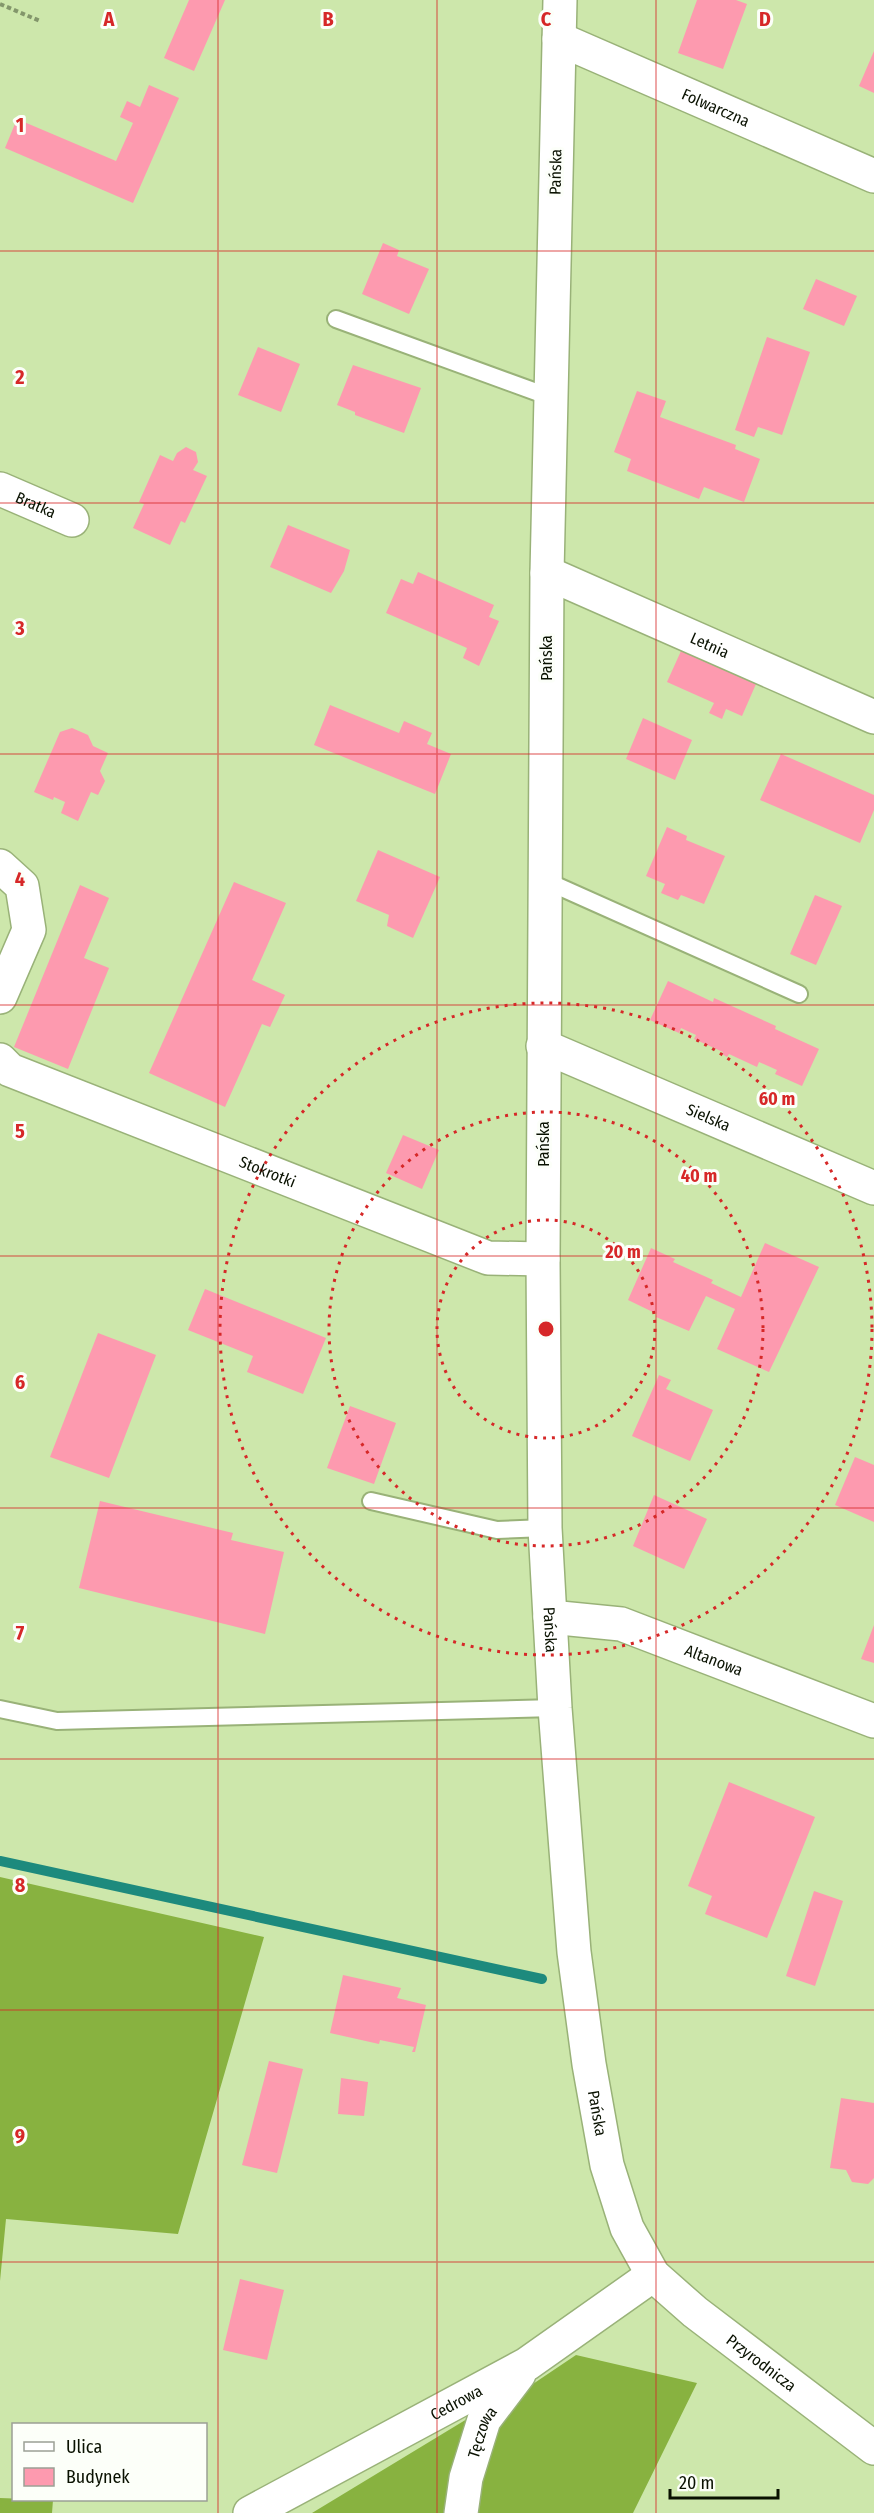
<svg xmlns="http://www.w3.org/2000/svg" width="874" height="2513" font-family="'Fira Sans Condensed',sans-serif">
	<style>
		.forest { fill: #88b240 }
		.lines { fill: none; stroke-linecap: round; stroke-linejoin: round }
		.stream { stroke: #1d8a7d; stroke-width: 10 }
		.building { fill: #fd9aaf }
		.service-casing { stroke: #99b278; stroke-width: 20 }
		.minor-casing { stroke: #99b278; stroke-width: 36 }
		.path { stroke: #83966b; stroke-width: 4; stroke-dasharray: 4.5 3; stroke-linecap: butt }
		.service { stroke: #fff; stroke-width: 16 }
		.minor { stroke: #fff; stroke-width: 33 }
		.grid { fill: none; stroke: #d62828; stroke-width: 1.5; stroke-opacity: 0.55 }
		.ring { fill: none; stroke: #d62828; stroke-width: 3; stroke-dasharray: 3 6 }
		.labels { text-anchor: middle; stroke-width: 6; stroke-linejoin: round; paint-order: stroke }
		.street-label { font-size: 16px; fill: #091100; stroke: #fcfff9 }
		.grid-label { font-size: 20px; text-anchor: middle; font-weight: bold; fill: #d62828; stroke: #fcfff9; stroke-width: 6; stroke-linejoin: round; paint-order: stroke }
		.centre { fill: #d62828; stroke: #fcfff9; stroke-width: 3 }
		.ring-label { font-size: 18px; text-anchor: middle; font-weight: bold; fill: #d62828; stroke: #fcfff9; stroke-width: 6; stroke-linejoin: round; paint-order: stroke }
	</style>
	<rect width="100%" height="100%" fill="#cde7ab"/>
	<path class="forest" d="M0,1877L264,1937L178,2234L6,2219L0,2281Z
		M576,2355L697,2383L633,2513H467L491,2421L524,2390Z
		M467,2419L451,2513H312Z
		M0,2498L53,2500L52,2513H0Z"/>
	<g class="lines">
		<path class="stream" d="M0,1861L542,1979"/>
	</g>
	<path class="building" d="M189,0H225L194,71L164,58Z
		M697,0H736L747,4L723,69L678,53Z
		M874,51V93L859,86Z
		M149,85L179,98L133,203L5,148L17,119L116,161L133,123L120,117L127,101L140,107Z
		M383,243L399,250L397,256L429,269L409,314L362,294Z
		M816,279L857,296L844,326L803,309Z
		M767,337L810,352L782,435L758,427L754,437L735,430Z
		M258,347L300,364L281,412L238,395Z
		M353,365L421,388L404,433L355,415V412L337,405Z
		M637,391L666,401L660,417L736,445L735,449L760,459L744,502L704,487L699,499L627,471L631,459L614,452Z
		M186,447L196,452L198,462L193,470L207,476L185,523L181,521L170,545L133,528L144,504L139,502L160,455L173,461L177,453Z
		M288,525L350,550L344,571L331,593L270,567Z
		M418,572L494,605L489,617L499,621L479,666L463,658L467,648L386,613L401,579L413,584Z
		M681,651L756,684L742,716L726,709L722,719L709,713L714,703L667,682Z
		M330,705L399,733L404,721L432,733L427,744L451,754L435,794L314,745Z
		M643,718L692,740L675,780L626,759Z
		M72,728L88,735L93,746L108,753L100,771L105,781L98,795L91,792L78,821L61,813L65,802L54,797L53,800L34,792L60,732Z
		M781,754L874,795V810L860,843L760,800Z
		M667,827L687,836L686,840L725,856L704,904L681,895L678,900L661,893L665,884L646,876Z
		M378,850L440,877L413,938L387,926L389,915L356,901Z
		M234,882L286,903L252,980L285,995L270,1027L262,1024L225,1107L149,1073Z
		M80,885L109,898L84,958L109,968L68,1069L14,1047Z
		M815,895L842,906L816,965L790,954Z
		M668,981L713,1002L714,998L776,1026L775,1029L819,1049L802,1086L775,1074L777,1070L759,1062L757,1067L729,1054L727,1057L722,1054L723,1052L694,1039L696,1035L681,1028L679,1033L650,1020Z
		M403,1135L439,1150L422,1189L386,1173Z
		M765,1243L819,1267L769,1372L717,1349L735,1309L706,1296L689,1331L656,1317L657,1314L628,1300L651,1248L675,1259L673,1262L713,1280L711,1283L741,1297Z
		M205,1289L326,1338L303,1394L247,1372L253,1356L188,1330Z
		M98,1333L156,1355L109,1478L50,1457Z
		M659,1375L671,1380L666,1389L713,1410L690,1461L632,1436Z
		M350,1406L396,1423L374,1484L327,1468Z
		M855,1457L874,1465V1522L835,1505Z
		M654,1495L707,1519L684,1569L633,1546Z
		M100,1501L233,1533L231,1540L284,1552L265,1634L79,1588Z
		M874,1625V1663L861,1659Z
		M729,1782L815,1817L767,1938L705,1914L712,1896L688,1886Z
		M814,1891L843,1901L815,1986L786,1976Z
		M343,1975L401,1988L397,1998L426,2005L415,2052H412L414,2047L380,2040L379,2044L330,2033Z
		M269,2061L303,2069L277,2173L242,2165Z
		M341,2078L368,2082L364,2116L338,2114Z
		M841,2098L874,2103V2178L868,2184L852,2182L846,2170L830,2168Z
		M240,2279L284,2290L267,2360L223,2350Z"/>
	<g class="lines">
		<defs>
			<path id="service" d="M336,319L550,397
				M544,880L799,994
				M371,1501L497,1530L545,1528
				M0,1709L57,1721L555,1708"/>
			<g id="minor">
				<path id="s1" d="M560,0L547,573L543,1259L545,1528L555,1708L574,1952L589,2064L607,2165L627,2228L653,2275L695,2312L874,2448"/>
				<path id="s2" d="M559,39L874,176"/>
				<path id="s3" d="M0,489L72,520"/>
				<path id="s4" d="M547,573L874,717"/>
				<path d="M0,866L22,886L29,930L0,997"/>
				<path id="s5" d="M543,1046L874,1188"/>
				<path id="s6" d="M0,1060L10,1070L488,1258L543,1259"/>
				<path id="s7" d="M550,1617L621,1624L874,1721"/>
				<path id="s8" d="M250,2513L527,2364L653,2275"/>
				<path id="s9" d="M461,2513L466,2478L484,2420L519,2374"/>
			</g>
		</defs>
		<use href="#service" class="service-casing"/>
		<use href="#minor" class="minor-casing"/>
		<path class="path" d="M0,4L40,21"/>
		<use href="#service" class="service"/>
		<use href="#minor" class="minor"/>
	</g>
	<path class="grid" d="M218,0V2513M437,0V2513M656,0V2513M0,251H874M0,503H874M0,754H874M0,1005H874M0,1256H874M0,1508H874M0,1759H874M0,2010H874M0,2262H874"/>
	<g class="ring">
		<circle cx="546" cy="1329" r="109"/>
		<circle cx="546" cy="1329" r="217"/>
		<circle cx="546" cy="1329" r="326"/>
	</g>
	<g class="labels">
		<g class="street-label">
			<text dy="6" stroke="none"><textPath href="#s2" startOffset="171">Folwarczna</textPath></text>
			<text transform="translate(555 172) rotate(-89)" y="6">Pańska</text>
			<text dy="6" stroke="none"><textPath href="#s3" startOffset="39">Bratka</textPath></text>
			<text dy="6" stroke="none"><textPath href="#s4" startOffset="178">Letnia</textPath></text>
			<text transform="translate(546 658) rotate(-90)" y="6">Pańska</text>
			<text dy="6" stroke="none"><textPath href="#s5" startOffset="180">Sielska</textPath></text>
			<text transform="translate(543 1144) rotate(-90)" y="6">Pańska</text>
			<text dy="6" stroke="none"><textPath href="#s6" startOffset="291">Stokrotki</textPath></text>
			<text dy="6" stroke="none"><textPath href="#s1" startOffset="1630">Pańska</textPath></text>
			<text dy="6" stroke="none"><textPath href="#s7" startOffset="171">Altanowa</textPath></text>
			<text dy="6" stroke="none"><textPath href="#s1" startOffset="2116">Pańska</textPath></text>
			<text dy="6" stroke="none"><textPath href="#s1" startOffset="2428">Przyrodnicza</textPath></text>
			<text dy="6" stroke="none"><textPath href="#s8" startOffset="234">Cedrowa</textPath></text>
			<text dy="6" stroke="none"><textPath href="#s9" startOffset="84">Tęczowa</textPath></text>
		</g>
	</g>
	<g class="grid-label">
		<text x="109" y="26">A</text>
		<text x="328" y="26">B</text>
		<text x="546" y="26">C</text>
		<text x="765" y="26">D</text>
		<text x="20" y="132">1</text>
		<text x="20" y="384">2</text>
		<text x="20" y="635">3</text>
		<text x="20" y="886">4</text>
		<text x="20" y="1138">5</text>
		<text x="20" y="1389">6</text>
		<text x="20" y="1640">7</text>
		<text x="20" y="1892">8</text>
		<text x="20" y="2143">9</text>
	</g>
	<circle cx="546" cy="1329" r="9" class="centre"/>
	<g class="ring-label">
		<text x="777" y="1105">60 m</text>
		<text x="699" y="1182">40 m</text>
		<text x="623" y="1258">20 m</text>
	</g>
	<rect x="12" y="2423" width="195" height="78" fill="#fcfff9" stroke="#9ba095" stroke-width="1.5"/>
	<rect x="24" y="2442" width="30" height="9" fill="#ffffff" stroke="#9ba095" stroke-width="1.5"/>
	<text x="66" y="2453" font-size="18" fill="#091100">Ulica</text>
	<rect x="24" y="2468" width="30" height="18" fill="#fd9aaf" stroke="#9ba095" stroke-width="1.5"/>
	<text x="66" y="2483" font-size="18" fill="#091100">Budynek</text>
	<path d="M670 2489v9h108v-9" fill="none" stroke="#091100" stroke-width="3"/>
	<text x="679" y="2489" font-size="18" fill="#091100" stroke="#fcfff9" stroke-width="4.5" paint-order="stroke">20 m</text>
</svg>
